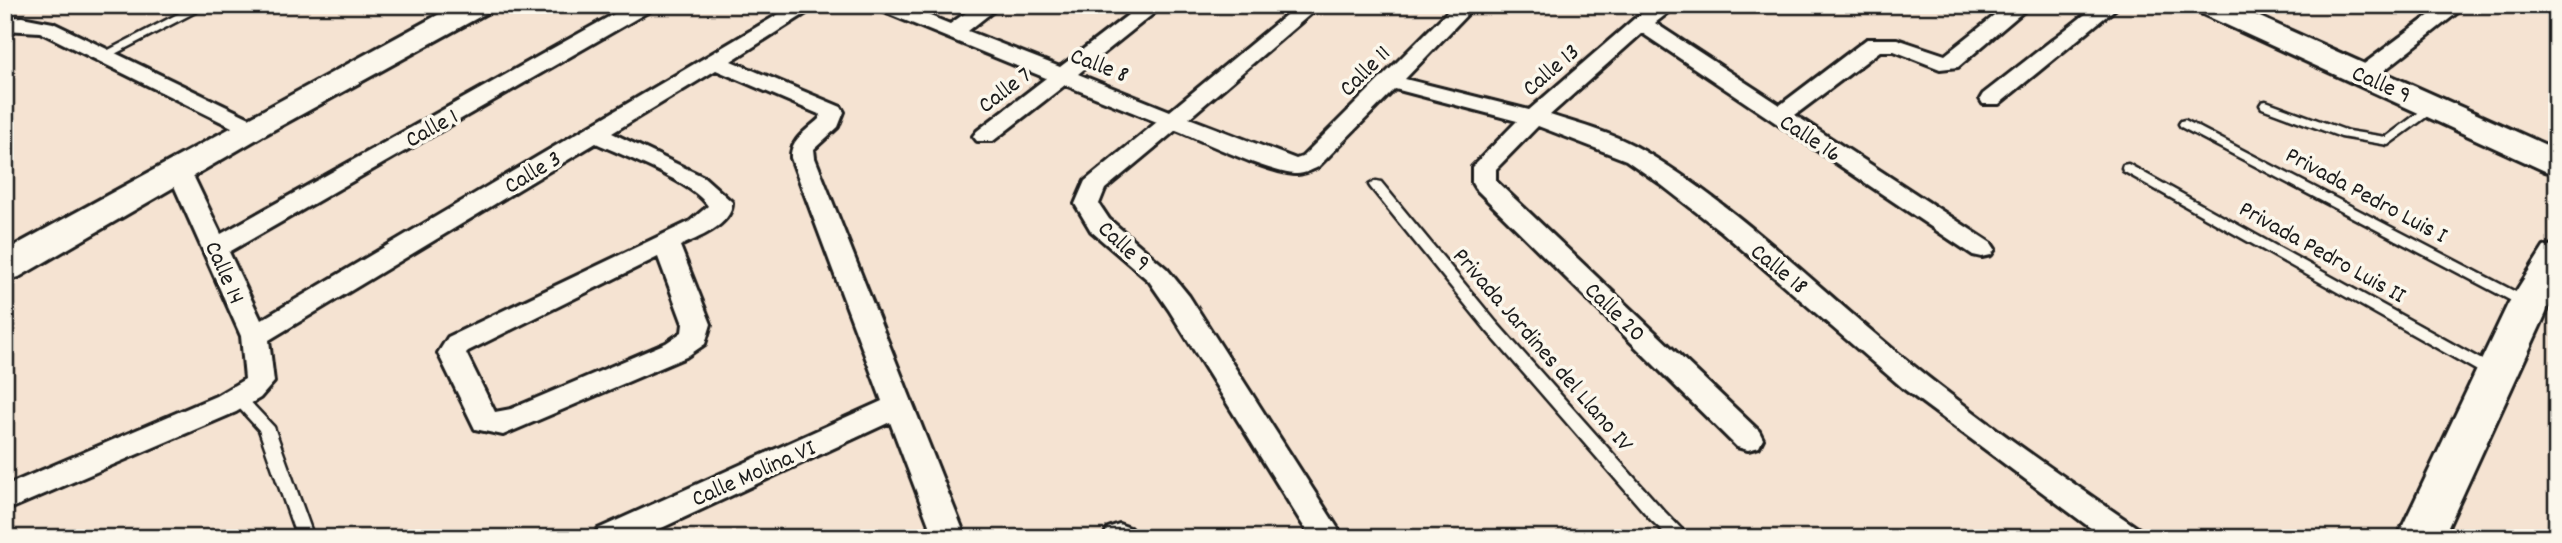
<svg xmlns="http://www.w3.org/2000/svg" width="2562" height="543" font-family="Dekko,sans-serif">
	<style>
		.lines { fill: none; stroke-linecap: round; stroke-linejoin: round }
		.lane-casing { stroke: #1c1c1c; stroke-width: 5 }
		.street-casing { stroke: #1c1c1c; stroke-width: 6 }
		.secondary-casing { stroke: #1c1c1c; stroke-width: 6 }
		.lane { fill: #fbf7ec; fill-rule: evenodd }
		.street { fill: #fbf7ec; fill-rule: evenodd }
		.secondary { fill: #fbf7ec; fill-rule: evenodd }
		.labels { text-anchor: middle; stroke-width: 7; stroke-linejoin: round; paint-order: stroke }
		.street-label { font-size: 24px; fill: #1c1c1c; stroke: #fbf7ec }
	</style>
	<rect width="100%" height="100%" fill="#f5e3d2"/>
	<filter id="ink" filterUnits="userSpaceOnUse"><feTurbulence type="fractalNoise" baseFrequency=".0143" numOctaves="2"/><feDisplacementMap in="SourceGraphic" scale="14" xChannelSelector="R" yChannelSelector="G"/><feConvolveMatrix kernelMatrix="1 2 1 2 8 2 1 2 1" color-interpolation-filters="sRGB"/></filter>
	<g filter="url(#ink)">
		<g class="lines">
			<defs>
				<path id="lane" d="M195,5H209L107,58L103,59L97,56Z
					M2266,101L2348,131L2386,137L2430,104H2438L2440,107L2388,145L2341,137L2262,108L2260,105L2262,102Z
					M2185,120L2533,301L2535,304L2528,309L2523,307L2181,127L2179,124L2181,121Z
					M2128,164L2500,370L2503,374L2500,378H2490L2123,171L2122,168L2123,165Z
					M1376,181L1381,182L1496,322L1663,510L1690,538H1670L1651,520L1486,330L1371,188L1369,185Z
					M238,392L243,394L274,427L314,538H297L259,430L230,398L233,394Z"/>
				<path id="street" d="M630,5H656L653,9L229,252L261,320L794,5H819L731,61L841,107L844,112L838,127L814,149L815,158L966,538H934L890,422L640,538H593L598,529L882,401L791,158C790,140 806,131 819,119L821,115L716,70L612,133L704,177L732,202C733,225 697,238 680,246L711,324L705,344L686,357L503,435L475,429L438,353L448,337L689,222L708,206C695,183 622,155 596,143L269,340L274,382L260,398L236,412L5,511V486L216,396L245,379L241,336L167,170L170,165L179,163L188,165L221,234ZM658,257L683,324L682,332L666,343L511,409L495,412L466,353L468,351Z
					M874,5H903L950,24L977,5H1001L968,31L1060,67L1141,5H1164L1078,74L1170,111L1298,5H1321L1189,118L1296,159L1302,157L1454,5H1476L1405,79L1529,110L1634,19L1654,5H1678L1655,23L1780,105L1867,39H1897L1945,55L2008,5H2031L1958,67L1940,69L1894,51H1880L1795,115L1991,243L1995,249L1991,255L1982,257L1973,255L1642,33L1550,115C1581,125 1616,134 1644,151C1735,205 1813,283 1894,350C1972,414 2056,472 2139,529L2144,538H2104L1904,389L1722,232L1659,183L1626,160L1538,126L1496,169V181L1759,431L1763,439L1759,447L1748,450L1737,447L1475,188L1472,183V167L1517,121L1395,89L1318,167C1312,170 1304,174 1297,174C1271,174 1203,141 1176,130L1105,189L1099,204L1109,219L1167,269L1189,296L1344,538H1311L1169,310L1149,281L1091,231L1075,204L1085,181L1157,122L1065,85L993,141H977L973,136L977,131L1046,78L877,9Z
					M2097,5H2120L1999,104H1983L1980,99L1983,94Z
					M2443,5H2467L2372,80H2356L2353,75L2356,70Z
					M22,17L53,23L260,123L264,128L260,133H244L40,32L5,30V18Z
					M1119,524L1130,528L1136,538H1103L1108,528Z"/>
				<path id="secondary" d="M456,5H494L490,11L264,135L19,277L5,281V251Z
					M2192,5H2233L2557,150V174L2545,171L2196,11Z
					M2557,244V289L2443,538H2397L2508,304L2544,247Z"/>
			</defs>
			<use href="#lane" class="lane-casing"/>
			<use href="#street" class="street-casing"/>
			<use href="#secondary" class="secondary-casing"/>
			<use href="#lane" class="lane"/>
			<use href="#street" class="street"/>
			<use href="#secondary" class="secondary"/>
		</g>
	</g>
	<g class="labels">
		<g class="street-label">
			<text transform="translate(1100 64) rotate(21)" y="8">Calle 8</text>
			<text transform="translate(1550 69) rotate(-41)" y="8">Calle 13</text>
			<text transform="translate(1364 70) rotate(-45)" y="8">Calle 11</text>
			<text transform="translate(2382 83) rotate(24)" y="8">Calle 9</text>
			<text transform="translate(1004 89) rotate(-37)" y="8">Calle 7</text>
			<text transform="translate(431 127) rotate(-29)" y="8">Calle 1</text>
			<text transform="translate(1811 137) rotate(33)" y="8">Calle 16</text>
			<text transform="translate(532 171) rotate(-31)" y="8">Calle 3</text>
			<text transform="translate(2367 194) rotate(28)" y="8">Privada Pedro Luis I</text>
			<text transform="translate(1125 245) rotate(43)" y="8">Calle 9</text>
			<text transform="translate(2323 251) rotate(29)" y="8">Privada Pedro Luis II</text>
			<text transform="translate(1780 268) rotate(39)" y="8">Calle 18</text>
			<text transform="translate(226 272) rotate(66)" y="8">Calle 14</text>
			<text transform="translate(1616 311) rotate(44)" y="8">Calle 20</text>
			<text transform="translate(1544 349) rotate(49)" y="8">Privada Jardines del Llano IV</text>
			<text transform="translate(753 472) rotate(-24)" y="8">Calle Molina VI</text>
		</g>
	</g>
	<rect width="2562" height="543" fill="none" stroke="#fbf7ec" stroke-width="28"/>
	<rect x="14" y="14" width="2534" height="515" fill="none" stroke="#1c1c1c" stroke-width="2.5" filter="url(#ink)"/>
</svg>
